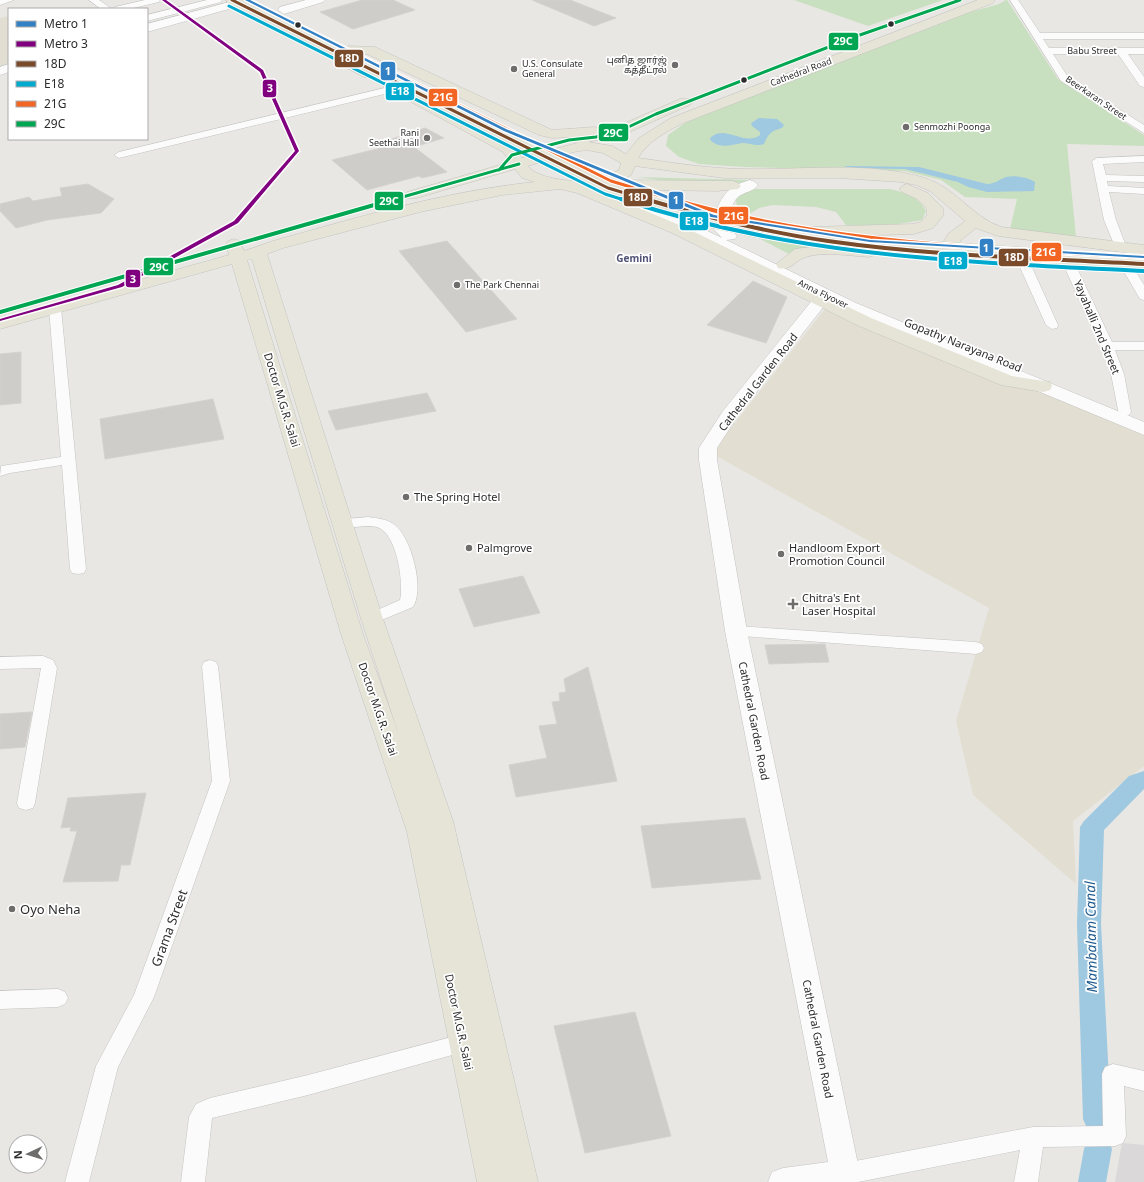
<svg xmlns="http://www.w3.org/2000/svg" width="1144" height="1182" font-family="'Noto Sans','Noto Sans Tamil',sans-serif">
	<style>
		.industrial { fill: #dad8d9 }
		.education { fill: #e2dfd2 }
		.green { fill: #c9e0c0 }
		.water { fill: #9fc8e1 }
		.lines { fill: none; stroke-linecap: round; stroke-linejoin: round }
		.canal { fill: #9fc8e1; fill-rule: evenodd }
		.building { fill: #cecdc9; stroke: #d3d2cf }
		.minor-casing { stroke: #c3c3c2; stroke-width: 1 }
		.tertiary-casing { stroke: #c3c3c2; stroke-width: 1 }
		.secondary-casing { stroke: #c3c3c2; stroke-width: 1 }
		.primary-casing { stroke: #c5c4c2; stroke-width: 1 }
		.minor { fill: #fcfbfb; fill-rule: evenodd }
		.tertiary { fill: #fcfbfb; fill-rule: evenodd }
		.secondary { fill: #fcfbfb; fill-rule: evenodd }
		.primary { fill: #e5e4d7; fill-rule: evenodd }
		.primary-bridge-far1-casing { stroke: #c5c4c2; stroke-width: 14; stroke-linecap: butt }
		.primary-bridge-casing { stroke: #c5c4c2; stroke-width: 18; stroke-linecap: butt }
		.primary-bridge-far1 { stroke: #e5e4d7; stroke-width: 14 }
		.primary-bridge { stroke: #e5e4d7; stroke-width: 18 }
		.bus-1-far1-casing { stroke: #fff; stroke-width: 5 }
		.bus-1-casing { stroke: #fff; stroke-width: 6 }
		.bus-2-far1-casing { stroke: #fff; stroke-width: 5 }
		.bus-2-casing { stroke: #fff; stroke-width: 6 }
		.bus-3-far1-casing { stroke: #fff; stroke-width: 5 }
		.bus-3-casing { stroke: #fff; stroke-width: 6 }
		.bus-4-far1-casing { stroke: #fff; stroke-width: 5 }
		.bus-4-casing { stroke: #fff; stroke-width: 6 }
		.bus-1-far1 { stroke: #7a4b2a; stroke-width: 3 }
		.bus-1 { stroke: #7a4b2a; stroke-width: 4 }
		.bus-2-far1 { stroke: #00a9ce; stroke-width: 3 }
		.bus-2 { stroke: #00a9ce; stroke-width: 4 }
		.bus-3-far1 { stroke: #f26522; stroke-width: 3 }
		.bus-3 { stroke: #f26522; stroke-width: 4 }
		.bus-4-far1 { stroke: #00a651; stroke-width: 3 }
		.bus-4 { stroke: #00a651; stroke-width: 4 }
		.metro-1-casing { stroke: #fff; stroke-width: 3 }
		.metro-2-casing { stroke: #fff; stroke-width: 3 }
		.metro-1 { fill: #3281c4; fill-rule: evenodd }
		.metro-2 { fill: #800080; fill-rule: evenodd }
		.bus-dot { fill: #2c2c2c; stroke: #fff; stroke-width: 1.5 }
		.poi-dot { fill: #6e6d6c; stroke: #fff; stroke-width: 1.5 }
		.labels { text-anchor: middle; stroke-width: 3.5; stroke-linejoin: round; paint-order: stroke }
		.far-street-label { font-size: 9px; fill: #2c2c2c; stroke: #fff }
		.far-poi-label { font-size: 9px; fill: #2c2c2c; stroke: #fff; text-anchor: start }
		.far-neighbourhood-label { font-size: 10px; font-weight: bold; fill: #515377; stroke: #fff }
		.street-label { font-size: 11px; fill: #2c2c2c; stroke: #fff }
		.poi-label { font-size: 11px; fill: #2c2c2c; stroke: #fff; text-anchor: start }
		.near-poi-label { font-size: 13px; fill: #2c2c2c; stroke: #fff; text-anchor: start }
		.near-street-label { font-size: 13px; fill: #2c2c2c; stroke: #fff }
		.near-water-label { font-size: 14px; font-style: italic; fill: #1e598d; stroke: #fff }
		.line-badge { stroke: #fff; stroke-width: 1.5 }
		.badge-label { font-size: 11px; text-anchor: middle; font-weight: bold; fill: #fff }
	</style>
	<rect width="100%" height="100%" fill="#e8e7e3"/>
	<path class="industrial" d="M1122,1143L1144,1145V1182H1115Z"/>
	<path class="education" d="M9,16V63L0,66V18Z
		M825,309L1050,392L1144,433V766L1073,821L1076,884L973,795L956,721L989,608L711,453Z"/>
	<path class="green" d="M794,0H943L868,26Z
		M1006,0H1007L1058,79L1144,135V146L1067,144L1076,237L1010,229L1017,199L965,197L941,180L905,171L744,167L699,164L679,157L666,146L668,135L692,118L967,13L999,4Z
		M636,177L751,180L755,182L706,186Z
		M752,189H890C906,193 918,196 926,211L922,220L887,226L846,225L836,212L816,207L773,205L759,208L751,213L738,211L735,196Z
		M739,228L832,244C817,246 801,245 789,254Z"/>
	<path class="water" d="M759,118L777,119L784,125L782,128C771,131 768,134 764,144C756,147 750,143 742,143C731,145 721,149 711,141L710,138C725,123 744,147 760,135V132L752,126L751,123Z
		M845,166L919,167L987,184C995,184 998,180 1006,177C1014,175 1027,177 1035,182L1034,191L987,192L968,187L958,182L905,169L847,168Z"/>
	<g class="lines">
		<path class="canal" d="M1144,771V789L1104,830L1101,924L1111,1119L1107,1128L1097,1132L1087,1128L1083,1119L1077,924L1080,827L1084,821L1129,776Z
			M1098,1136L1108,1140L1112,1149L1106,1182H1078L1084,1149L1088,1140Z"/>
	</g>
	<path class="building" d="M362,0H393L415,10L353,29L320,12Z
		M532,0H570L616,18L594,26Z
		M425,128L444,138L414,147L447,172L422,178L419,176L367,190L332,160L385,147L380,143Z
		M88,184L114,199L101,213L47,220L16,228L0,211V204L29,197L33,201L62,196L60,188Z
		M447,241L517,319L466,332L399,251Z
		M753,281L787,297L766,343L707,325Z
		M21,352V403L0,405V354Z
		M427,393L436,411L336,430L328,411Z
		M213,399L224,439L105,459L100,419Z
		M523,576L540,613L474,627L459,589Z
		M825,644L829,662L769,664L765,645Z
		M588,667L617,781L516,797L509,765L547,758L539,726L557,724L552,702L560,701L559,693L566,692L564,679Z
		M32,712L25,747L0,749V714Z
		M146,793L130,865H121L118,881L63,882L77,831H70L71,827L61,828L68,798Z
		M745,818L761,879L652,888L641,826Z
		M635,1012L671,1136L585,1153L554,1026Z"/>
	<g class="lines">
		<defs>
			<path id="minor" d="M0,0H14L0,5Z
				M89,0H99L112,9H101Z
				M145,0H160L159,2L129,9H113L115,7Z
				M207,0H222L221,2L147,21V15Z
				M1010,0H1018L1040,33H1144V39H1043L1049,48H1144V54H1128L1144,77V87L1140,86L1118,54H1053L1068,77L1144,125V133L1061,81Z
				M397,85L401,86L402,88L401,90L119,158L114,155L119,152Z
				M1144,156V162L1103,164L1106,175L1144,176V182L1107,181L1108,186L1144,188V194L1109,192L1116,220L1126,246L1124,249H1116L1104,220L1092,161L1097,158Z
				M1024,259L1030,263L1058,325L1057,328L1052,329L1046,325L1018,263Z
				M1070,262L1076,266L1112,342H1144V350H1115L1124,374L1131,412L1129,415H1119L1111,374L1105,356L1064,266Z
				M1129,266L1133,267L1144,285V300L1140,299L1123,270Z
				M55,304L61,308L86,569L84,573L78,574L72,573L70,569L62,465L10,473L0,476L1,466L61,457L49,308Z
				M368,517C377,518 387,519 395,525C411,538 425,588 413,607L372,624L366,623L364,619L366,615L400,600C404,583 397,533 377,527C364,524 350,530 337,526L334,523L337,520Z
				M736,626L976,642L982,644L984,648L982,652L976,654L730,635L728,631L730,627Z
				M43,656L53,660L57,668L35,803L33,808L26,810L19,808L17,803L41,668L0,669V657Z
				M210,660L216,662L218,666L230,781L154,997L118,1067L89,1182H65L96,1066L134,995L212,781L202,666L204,662Z
				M58,989L65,992L68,998L65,1004L58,1007L0,1009V991Z
				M463,1034L471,1036L474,1043L471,1050L463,1052L308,1095L212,1118L205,1182H181L189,1117L196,1104L210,1098L308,1075Z
				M1113,1064L1144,1071V1091L1124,1086L1126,1136L1123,1143L1115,1146L1043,1147L1038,1182H1014L1020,1150L858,1182H838L834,1174L837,1167L845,1163L1033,1127L1103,1126L1102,1074L1105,1067Z"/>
			<path id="tertiary" d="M237,0L243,1L245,3L243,5L147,32V24Z
				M306,0H325L323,2L284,14L278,10L280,7Z
				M9,64V72L0,75V67Z
				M820,296L826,298L828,301L737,417L717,448V460L747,631L860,1174L856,1182H768L772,1172L783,1168L828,1162L725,631L699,460V448L723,411L814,298Z"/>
			<path id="secondary" d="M750,180L755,182L758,185C753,192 744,192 738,197C731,203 730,217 727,225L737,236L735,239L726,240L856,303L1144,422V435L844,311L622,201L619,198L622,195H632L722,238L711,226C719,202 723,187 750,180Z"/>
			<path id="primary" d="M226,0H242L354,55L356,58L354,61L374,71L376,74L374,77H364L337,63L333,55L228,3Z
				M978,0H995L993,3L681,124C666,132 647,142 638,158C675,163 710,169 747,169C805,170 869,161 925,178C955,187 971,216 1001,227L1144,245V255L998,236L976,228L961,240L949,261L943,262L937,261L935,257L948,234L965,221L930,191L916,185L901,182L839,178H724L635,166L631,175L621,180L733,181L738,183L741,186L738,189L717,191L594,189L684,227L871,318L1012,376L1050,382L1052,386L1050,390L1043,392L1001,385L859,326L672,233L577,193L560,189L502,195L420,212L283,248L267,254L383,619L453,821L538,1182H477L407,832L341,634L232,264L0,329V319L229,255L226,244L228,241L234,239L240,241L244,251C254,248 263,244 273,241C359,217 446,191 535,182L522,178L515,169L417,198H407L404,195L407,192L510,162L503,152L400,96L398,93L400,90H410L513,146L522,158L577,143L572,139L573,137L552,138L539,135L367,54L348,52L346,49L348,46L375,47L552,130L595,127L602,130L616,127L680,99H690L692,102L690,105L625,134L588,142L612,146L626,154L639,138L671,118ZM587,150L603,153L621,163L619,170C612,173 604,179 596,180C579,183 538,180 528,166L574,152ZM252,259L361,619L399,735L363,634L247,260Z
				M907,184L928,193L943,208V216L933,228L914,234L810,237L804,235L802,232L804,229L810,227L913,224L921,222L927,215V209L917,199L902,192L899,189L902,186Z
				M829,245L869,247L875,249L877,252L875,255L869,257C851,256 823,251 806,257C795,260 792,271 778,268L776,264L795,249Z"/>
		</defs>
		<use href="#minor" class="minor-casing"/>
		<use href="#tertiary" class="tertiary-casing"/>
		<use href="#secondary" class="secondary-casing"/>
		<use href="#primary" class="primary-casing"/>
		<use href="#minor" class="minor"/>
		<use href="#tertiary" class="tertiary"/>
		<use href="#secondary" class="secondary"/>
		<use href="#primary" class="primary"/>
		<defs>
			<path id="primary-bridge-far1" d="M349,58L608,188L648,200"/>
			<path id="primary-bridge" d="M645,199L703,217L753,228L861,245L1138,264"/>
		</defs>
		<use href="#primary-bridge-far1" class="primary-bridge-far1-casing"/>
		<use href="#primary-bridge" class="primary-bridge-casing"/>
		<use href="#primary-bridge-far1" class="primary-bridge-far1"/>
		<use href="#primary-bridge" class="primary-bridge"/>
		<defs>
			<path id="bus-1-far1" d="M232,0L608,188L648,200"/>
			<path id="bus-1" d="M645,199C705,217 766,232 828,241C932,256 1039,258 1144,264"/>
			<path id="bus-2-far1" d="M229,6L605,194L624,200"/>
			<path id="bus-2" d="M621,199C793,257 965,262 1144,271"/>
			<path id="bus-3-far1" d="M248,0L611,181L674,200"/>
			<path id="bus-3" d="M671,199C826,244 983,248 1144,257"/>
			<path id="bus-4-far1" d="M499,170L512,155L569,140L596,137L620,131L656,114L857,36L960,0
				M392,200L519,164"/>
			<path id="bus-4" d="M0,312L395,199"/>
		</defs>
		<use href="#bus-1-far1" class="bus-1-far1-casing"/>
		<use href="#bus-1" class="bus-1-casing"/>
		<use href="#bus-2-far1" class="bus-2-far1-casing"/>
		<use href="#bus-2" class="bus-2-casing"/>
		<use href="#bus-3-far1" class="bus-3-far1-casing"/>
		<use href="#bus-3" class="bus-3-casing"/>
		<use href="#bus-4-far1" class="bus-4-far1-casing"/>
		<use href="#bus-4" class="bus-4-casing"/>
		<use href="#bus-1-far1" class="bus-1-far1"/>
		<use href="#bus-1" class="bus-1"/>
		<use href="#bus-2-far1" class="bus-2-far1"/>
		<use href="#bus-2" class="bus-2"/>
		<use href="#bus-3-far1" class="bus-3-far1"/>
		<use href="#bus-3" class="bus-3"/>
		<use href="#bus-4-far1" class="bus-4-far1"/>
		<use href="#bus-4" class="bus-4"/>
		<defs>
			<path id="metro-1" d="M245,0H250L506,129L714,215L870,240L1144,256V258L870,242L711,217L504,131Z"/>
			<path id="metro-2" d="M162,0H166L263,70L299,151L238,223L122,287L0,321V319L118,285L234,221L295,151L260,72Z"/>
		</defs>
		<use href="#metro-1" class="metro-1-casing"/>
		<use href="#metro-2" class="metro-2-casing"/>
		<use href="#metro-1" class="metro-1"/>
		<use href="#metro-2" class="metro-2"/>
	</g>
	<g class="bus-dot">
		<circle cx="891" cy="24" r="3.5"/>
		<circle cx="298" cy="25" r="3.5"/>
		<circle cx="744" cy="80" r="3.5"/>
	</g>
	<g class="poi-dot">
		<circle cx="675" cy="65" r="4"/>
		<circle cx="514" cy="69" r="4"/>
		<circle cx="906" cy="127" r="4"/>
		<circle cx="427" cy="138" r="4"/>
		<circle cx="457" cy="285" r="4"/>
		<circle cx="406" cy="497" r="4"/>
		<circle cx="469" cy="548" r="4"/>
		<circle cx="781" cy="554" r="4"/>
		<path d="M791 598h4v4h4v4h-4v4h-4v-4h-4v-4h4z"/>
		<circle cx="12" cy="909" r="4"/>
	</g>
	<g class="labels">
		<g class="far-street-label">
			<text x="1092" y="54">Babu Street</text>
			<text transform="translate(801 72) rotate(-21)" y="3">Cathedral Road</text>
			<text transform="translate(1096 98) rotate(34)" y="3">Beerkaran Street</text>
			<text transform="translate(823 294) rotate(26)" y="3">Anna Flyover</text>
		</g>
		<g class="far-poi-label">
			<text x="667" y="63" text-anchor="end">புனித ஜார்ஜ்<tspan x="667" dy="10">கத்தீட்ரல்</tspan></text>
			<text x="522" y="67">U.S. Consulate<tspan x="522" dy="10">General</tspan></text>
			<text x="914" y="130">Senmozhi Poonga</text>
			<text x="419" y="136" text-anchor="end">Rani<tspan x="419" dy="10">Seethai Hall</tspan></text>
			<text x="465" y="288">The Park Chennai</text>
		</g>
		<g class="far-neighbourhood-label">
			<text x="634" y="262">Gemini</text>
		</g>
		<g class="street-label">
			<text transform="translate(1097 327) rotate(67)" y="4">Yayahalli 2nd Street</text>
			<text transform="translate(963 345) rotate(22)" y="4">Gopathy Narayana Road</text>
			<text transform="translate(758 382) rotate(-52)" y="4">Cathedral Garden Road</text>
			<text transform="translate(282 400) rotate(73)" y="4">Doctor M.G.R. Salai</text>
			<text transform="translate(378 709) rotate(71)" y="4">Doctor M.G.R. Salai</text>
			<text transform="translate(754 721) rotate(79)" y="4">Cathedral Garden Road</text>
			<text transform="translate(459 1022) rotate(78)" y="4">Doctor M.G.R. Salai</text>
			<text transform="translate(818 1039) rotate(79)" y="4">Cathedral Garden Road</text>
		</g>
		<g class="poi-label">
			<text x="414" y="501">The Spring Hotel</text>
			<text x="477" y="552">Palmgrove</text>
			<text x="789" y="552">Handloom Export<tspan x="789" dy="13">Promotion Council</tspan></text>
			<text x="802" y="602">Chitra's Ent<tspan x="802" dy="13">Laser Hospital</tspan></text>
		</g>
		<g class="near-poi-label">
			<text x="20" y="914">Oyo Neha</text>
		</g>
		<g class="near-street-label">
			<text transform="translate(169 928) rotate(-70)" y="5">Grama Street</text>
		</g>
		<g class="near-water-label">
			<text transform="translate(1091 937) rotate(-91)" y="5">Mambalam Canal</text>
		</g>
	</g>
	<g class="line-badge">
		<rect x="828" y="32" width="31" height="19" rx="4" fill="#00a651"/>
		<rect x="334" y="49" width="30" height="19" rx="4" fill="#7a4b2a"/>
		<rect x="380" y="61" width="16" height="20" rx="4" fill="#3281c4"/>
		<rect x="262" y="79" width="15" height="19" rx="4" fill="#800080"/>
		<rect x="385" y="82" width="30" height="19" rx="4" fill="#00a9ce"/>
		<rect x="428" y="88" width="30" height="19" rx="4" fill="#f26522"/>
		<rect x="598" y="123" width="31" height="19" rx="4" fill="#00a651"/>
		<rect x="623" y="188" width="30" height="19" rx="4" fill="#7a4b2a"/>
		<rect x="668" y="191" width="16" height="19" rx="4" fill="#3281c4"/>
		<rect x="374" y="191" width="30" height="20" rx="4" fill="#00a651"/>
		<rect x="718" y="206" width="31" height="19" rx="4" fill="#f26522"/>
		<rect x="679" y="211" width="30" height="20" rx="4" fill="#00a9ce"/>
		<rect x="979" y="238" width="15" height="19" rx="4" fill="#3281c4"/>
		<rect x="1031" y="242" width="31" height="20" rx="4" fill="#f26522"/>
		<rect x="998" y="248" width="31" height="19" rx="4" fill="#7a4b2a"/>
		<rect x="938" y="251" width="30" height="19" rx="4" fill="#00a9ce"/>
		<rect x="143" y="257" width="31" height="19" rx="4" fill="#00a651"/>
		<rect x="125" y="269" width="16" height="19" rx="4" fill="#800080"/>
	</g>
	<g class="badge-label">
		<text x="843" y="45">29C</text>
		<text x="349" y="62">18D</text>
		<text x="388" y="75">1</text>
		<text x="270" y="92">3</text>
		<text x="400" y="95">E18</text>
		<text x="443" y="101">21G</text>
		<text x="613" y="137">29C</text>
		<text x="638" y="201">18D</text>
		<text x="676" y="204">1</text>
		<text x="389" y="205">29C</text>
		<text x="734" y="220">21G</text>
		<text x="694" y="225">E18</text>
		<text x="986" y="252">1</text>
		<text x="1046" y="256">21G</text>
		<text x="1014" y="261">18D</text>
		<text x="953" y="265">E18</text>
		<text x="159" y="271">29C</text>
		<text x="133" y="283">3</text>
	</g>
	<rect x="8" y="8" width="140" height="132" fill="#ffffff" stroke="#ababab"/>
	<rect x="16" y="21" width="20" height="6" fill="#3281c4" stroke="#ababab"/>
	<text x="44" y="28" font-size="12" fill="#2c2c2c">Metro 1</text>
	<rect x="16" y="41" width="20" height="6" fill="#800080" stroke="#ababab"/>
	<text x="44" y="48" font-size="12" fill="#2c2c2c">Metro 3</text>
	<rect x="16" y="61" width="20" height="6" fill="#7a4b2a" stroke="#ababab"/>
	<text x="44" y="68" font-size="12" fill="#2c2c2c">18D</text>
	<rect x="16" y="81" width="20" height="6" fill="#00a9ce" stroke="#ababab"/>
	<text x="44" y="88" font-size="12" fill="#2c2c2c">E18</text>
	<rect x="16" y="101" width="20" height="6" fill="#f26522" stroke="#ababab"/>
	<text x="44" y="108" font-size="12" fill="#2c2c2c">21G</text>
	<rect x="16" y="121" width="20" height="6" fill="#00a651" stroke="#ababab"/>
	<text x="44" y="128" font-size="12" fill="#2c2c2c">29C</text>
	<g transform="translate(28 1154) rotate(266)"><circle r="19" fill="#ffffff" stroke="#ababab"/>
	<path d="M0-3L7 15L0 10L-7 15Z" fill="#6e6d6c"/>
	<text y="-6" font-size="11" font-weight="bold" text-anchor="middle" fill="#2c2c2c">N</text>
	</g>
</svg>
